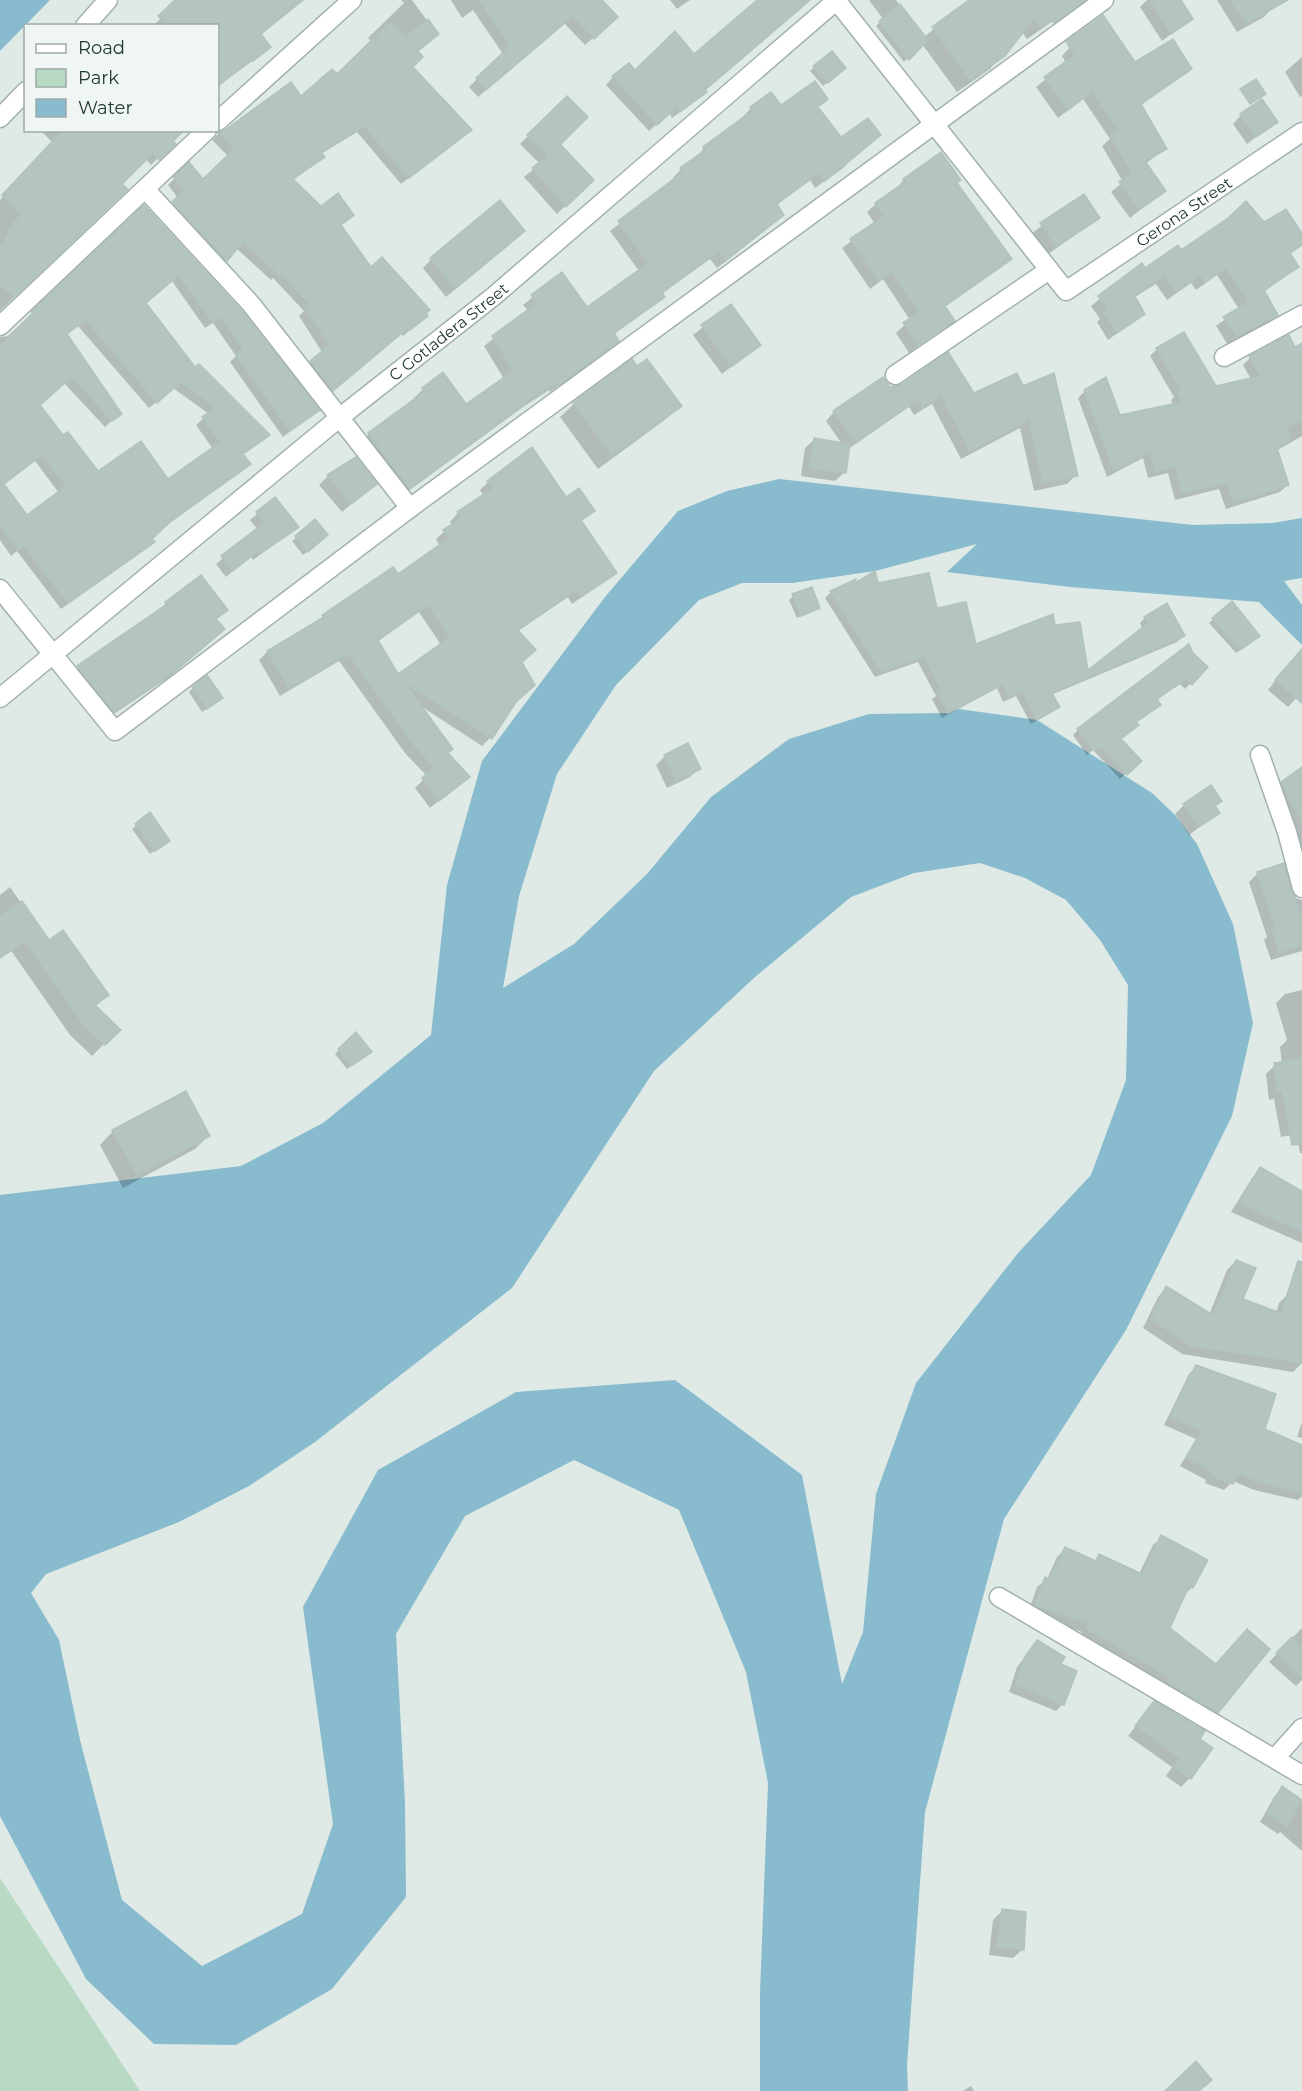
<svg xmlns="http://www.w3.org/2000/svg" width="1302" height="2091" font-family="Montserrat,sans-serif">
	<style>
		.green { fill: #b8dac5 }
		.water { fill: #88bbcd; fill-rule: evenodd }
		.shadow { fill: #0003; fill-rule: evenodd }
		.building { fill: #b4c4bf; stroke: #b2c3be; stroke-width: 1.5; fill-rule: evenodd }
		.lines { fill: none; stroke-linecap: round; stroke-linejoin: round }
		.minor-casing { stroke: #a2b1ad; stroke-width: 21 }
		.minor { stroke: #fff; stroke-width: 18 }
		.labels { text-anchor: middle; stroke-width: 6; stroke-linejoin: round; paint-order: stroke }
		.street-label { font-size: 16px; fill: #213935; stroke: #eff6f4 }
	</style>
	<rect width="100%" height="100%" fill="#dfeae6"/>
	<path class="green" d="M0,1878L140,2091H0Z"/>
	<path class="water" d="M0,0H50L0,51Z
		M779,479L1193,525L1273,523L1302,518V578L1284,581L1302,605V645L1259,602L1070,587L947,572L977,544L875,571L792,583H742L699,600L616,685L557,774L519,896L503,988L574,944L647,874L711,797L789,739L869,714L948,713L959,709L1037,720L1152,793L1175,815L1197,844L1233,924L1253,1023L1232,1116L1126,1330L1004,1519L925,1812L907,2065L908,2091H760V1993L768,1783L746,1672L679,1510L574,1460L465,1516L396,1634L405,1803L406,1897L332,1989L236,2045L154,2044L86,1979L0,1816V1195L241,1166L323,1123L431,1035L447,885L482,761L605,597L678,511L727,491ZM980,863L1025,878L1066,900L1100,940L1128,985L1126,1080L1091,1175L1018,1253L916,1383L876,1494L863,1632L842,1684L802,1475L675,1380L516,1392L378,1470L303,1607L333,1824L302,1914L202,1966L122,1900L80,1740L59,1640L31,1593L46,1574L179,1522L249,1486L315,1442L512,1288L654,1071L755,977L851,897L914,873Z"/>
	<path class="shadow" d="M180,0H304L260,34L263,53L218,86V26H153Z
		M401,0H412L437,34L416,51L411,67L463,136L401,184L357,132L321,154L316,163L292,181L340,226L371,269L426,316L403,336L401,333L326,396L304,369L322,352L299,316L304,311L273,278L271,280L236,248L219,266L167,210L178,198L168,185L189,164L203,181L228,156L212,140L219,133L301,99L336,76L372,42L368,38L404,3Z
		M451,0H600L608,25L585,45L564,23L478,97L469,87L503,54L473,10L462,18Z
		M670,0H690L677,9Z
		M763,0H797L703,90L697,99L672,118L669,113L649,131L606,85L613,77L694,56Z
		M869,0H896L924,37L971,0H1083L1027,39L1022,32L990,69L957,92L922,44L904,62L876,26L883,19Z
		M1147,0H1179L1191,19L1162,41L1140,7Z
		M1217,0H1268L1273,7L1264,17L1237,32Z
		M1070,47L1135,64L1191,68L1140,106L1165,149L1145,164L1164,191L1130,218L1111,192L1123,182L1102,146L1110,139L1083,99L1058,118L1036,87L1066,63L1062,56Z
		M831,53L840,71L823,86L810,71Z
		M1302,57V96L1300,97L1285,72Z
		M567,98L551,152L592,180L557,214L524,177L540,164L520,144Z
		M826,99L817,108L851,160L842,169L815,188L810,180L776,205L782,214L733,256L717,268L710,259L661,294L663,296L654,305L613,335L617,341L609,349L550,392L549,390L523,407L400,497L360,443L369,434L416,400L414,398L423,389L443,374L465,406L504,379L484,346L528,311L523,305L561,274L587,309L639,271L610,231L675,181L673,178L681,169L697,158L704,148L744,119L743,117L751,108L781,107Z
		M1241,115L1276,122L1247,144L1233,124Z
		M40,130H185L151,165L145,158L120,184L126,189L0,311V200L16,183L15,181L54,144Z
		M941,154L956,184L1010,259L944,307L953,320L909,353L896,333L910,320L883,279L870,289L842,248L875,224L867,212L876,204L896,190L903,180Z
		M1083,196L1098,218L1047,255L1032,233Z
		M500,202L523,231L446,297L423,268L445,245Z
		M144,207L318,410L283,437L230,362L236,356L213,323L205,328L172,281L144,304L195,369L268,435L242,455L249,464L242,471L163,528L150,539L153,542L146,549L61,609L17,551L11,556L0,540V337L8,336ZM78,326L149,408L173,388L209,414L196,425L213,449L168,482L97,473L63,437L39,405L64,383L105,427L120,413L66,335ZM35,461L59,493L27,517L3,485Z
		M1264,224L1302,236V245L1289,255L1297,267L1264,292L1276,315L1268,323L1228,345L1216,326L1239,309L1217,275L1196,290L1191,283L1167,300L1156,284L1133,298L1143,314L1108,340L1097,322L1100,319L1091,306L1141,266L1144,270L1180,252Z
		M730,306L759,345L722,374L693,335Z
		M1288,337L1294,349L1302,345V436L1276,451L1287,485L1280,492L1226,509L1219,489L1175,500L1168,473L1148,478L1143,458L1107,477L1078,398L1085,391L1119,417L1173,405L1171,400L1174,397L1150,356L1157,349L1215,387L1251,379L1243,365L1250,358Z
		M637,368L680,406L666,419L598,469L560,417L574,404Z
		M1016,375L1076,475L1067,484L1034,491L1020,428L961,459L932,404L914,415L909,407L848,449L844,473L835,481L801,476L805,448L814,440L842,444L826,421L834,412L890,389L974,395Z
		M328,476L375,484L342,512L319,485Z
		M488,482L565,500L593,511L581,521L615,573L572,604L568,597L518,631L521,663L490,738L482,746L419,705L446,753L468,777L430,808L415,788L427,776L405,753L339,661L280,696L259,660L267,652L315,624L323,616L398,576L440,546L436,539L452,525L450,522L458,513L484,496L480,490ZM419,612L441,645L398,676L377,642Z
		M275,499L297,527L253,560L251,556L226,577L216,564L258,530L250,520Z
		M315,522L323,539L303,555L292,541Z
		M877,585L936,610L975,646L1054,627L1087,672L1143,629L1140,623L1145,618L1183,636L1177,642L1051,695L1058,707L1031,724L1016,696L1003,702L997,688L942,718L932,699L936,696L918,662L875,677L825,598L831,592L854,586Z
		M793,596L818,608L797,618L789,600Z
		M166,603L226,610L215,620L214,638L169,677L105,720L69,676L158,612Z
		M1232,603L1254,640L1236,653L1209,623Z
		M1192,654L1206,667L1185,689L1180,684L1156,700L1154,710L1135,723L1120,739L1140,761L1120,779L1093,750L1087,755L1073,735L1078,730Z
		M1283,671H1302V692L1288,707L1268,690Z
		M193,688L217,702L202,712L189,692Z
		M665,756L699,768L690,777L667,788L656,765Z
		M1302,767V884L1274,791Z
		M1220,801L1214,807L1218,813L1189,835L1175,814L1184,805Z
		M150,814L164,844L150,854L132,829Z
		M1258,873L1292,897L1302,900V951L1271,960L1264,940L1267,937L1249,882Z
		M10,887L48,942L107,995L95,1007L118,1030L92,1056L70,1035L10,949L0,959V895Z
		M1302,990V1153H1300L1297,1134L1281,1137L1274,1099L1269,1100L1266,1074L1275,1065L1282,1063L1280,1047L1287,1040L1276,1003L1285,994Z
		M356,1034L366,1056L347,1069L335,1054Z
		M113,1131L208,1136L195,1149L123,1188L100,1145Z
		M1260,1169L1302,1192V1243L1231,1212L1252,1178Z
		M1236,1261L1241,1300L1276,1313L1279,1303L1288,1294L1302,1298V1363L1293,1372L1182,1354L1143,1328L1158,1297L1166,1288L1209,1315L1227,1270Z
		M1197,1366L1263,1430L1302,1447V1496L1298,1500L1254,1490L1233,1481L1224,1490L1205,1483L1206,1480L1180,1466L1196,1439L1164,1425L1189,1374Z
		M1302,1422V1438L1297,1437Z
		M1162,1537L1192,1587L1184,1596L1168,1629L1217,1712L1209,1720L1079,1637L1082,1632L1028,1613L1037,1587L1047,1579L1057,1557L1065,1549L1094,1562L1100,1556L1139,1574L1153,1545Z
		M1302,1628V1680L1296,1686L1269,1662Z
		M1038,1641L1058,1665L1063,1704L1056,1711L1009,1692L1017,1667Z
		M1154,1703L1198,1739L1190,1778L1181,1787L1166,1776L1172,1767L1128,1736Z
		M1282,1788L1302,1801V1851L1280,1832L1278,1834L1260,1822L1274,1797Z
		M1002,1911L1022,1950L1013,1958L989,1955L993,1920Z
		M971,2086L974,2091H963Z"/>
	<path class="building" d="M175,0H303L261,34L271,47L253,61L252,59L218,86V26H168L158,16Z
		M479,0H602L618,17L594,39L573,16L486,90L476,78L510,46Z
		M757,0H810L705,90L707,92L680,112L677,107L657,125L612,76L629,63L635,70L675,31L694,54Z
		M969,0H1085L1054,23L1051,20L1041,27L1034,18L1005,56L970,80L932,27Z
		M1150,0H1181L1193,19L1171,34Z
		M1230,0H1288L1247,23Z
		M900,4L928,40L909,60L879,21Z
		M1103,15L1135,62L1173,39L1192,69L1141,104L1167,149L1145,161L1166,191L1139,210L1119,182L1132,173L1110,136L1119,131L1092,92L1068,110L1044,77L1075,55L1066,42Z
		M428,19L439,34L418,51L423,57L413,67L472,130L409,178L364,126L321,152L325,157L293,179L321,206L338,193L354,215L341,225L371,267L382,257L430,310L426,313L428,316L410,330L408,328L333,391L310,361L329,345L305,308L310,305L281,273L279,275L243,242L227,261L172,202L184,190L173,177L189,162L203,179L234,149L218,132L225,130L291,82L301,96L332,69L337,74L390,22L405,37Z
		M832,51L846,68L828,83L813,66Z
		M1256,79L1266,94L1250,104L1240,89Z
		M815,81L828,99L818,107L841,137L868,118L881,135L825,181L819,173L777,204L784,215L726,260L719,251L662,293L665,297L614,333L619,341L560,385L558,382L533,398L410,489L368,433L424,392L422,388L443,372L466,404L513,371L492,336L537,303L531,295L562,272L587,307L648,263L618,221L683,172L680,168L705,150L703,147L753,110L750,107L771,92L781,105Z
		M567,96L588,117L557,148L561,145L594,180L566,207L532,168L548,155L527,135Z
		M1262,99L1278,122L1256,137L1240,114Z
		M63,130H183L173,141L176,144L159,160L153,153L122,184L128,189L14,297L0,285V247L9,233L7,231L21,214L2,195Z
		M941,152L961,180L957,183L1012,259L945,306L955,321L918,345L903,323L919,312L892,272L879,281L850,239L884,216L875,203L905,182L903,179Z
		M1084,194L1100,218L1056,247L1040,223Z
		M500,200L525,231L455,289L430,258Z
		M1246,201L1264,222L1286,209L1302,233V245L1290,253L1299,267L1264,290L1278,315L1237,337L1223,317L1249,302L1226,268L1205,282L1200,275L1176,292L1165,276L1134,295L1145,314L1117,333L1104,313L1108,310L1098,296L1142,263L1145,268L1178,245L1181,250L1228,218Z
		M144,205L242,311L320,410L290,431L236,355L243,349L221,317L213,323L179,275L146,303L195,367L199,364L270,435L243,454L251,464L171,521L152,539L155,542L68,603L24,546L18,550L0,525V347L33,313L31,312ZM86,320L157,403L181,382L215,408L202,417L220,442L168,479L141,441L98,471L68,432L63,435L40,405L72,377L112,421L122,414L67,334ZM42,455L66,486L27,515L4,484Z
		M731,304L761,345L731,367L701,325Z
		M1184,332L1216,386L1260,376L1249,356L1289,335L1295,347L1302,343V420L1287,427L1291,440L1277,448L1289,485L1233,503L1227,483L1182,493L1175,466L1155,472L1150,452L1114,471L1084,390L1106,377L1120,415L1182,402L1177,392L1181,390L1156,348Z
		M948,352L974,393L1017,373L1023,386L1054,373L1078,476L1043,483L1029,420L970,451L941,396L923,408L918,399L856,443L833,411L883,377L890,387L901,385Z
		M632,359L637,366L647,359L682,406L612,456L573,403Z
		M814,438L850,444L846,473L809,468Z
		M532,447L566,497L579,488L595,511L581,520L617,573L581,597L577,590L518,630L536,650L522,662L535,685L516,702L492,739L404,682L453,749L448,753L470,777L439,801L422,778L434,767L413,744L348,654L289,689L267,651L324,617L322,615L393,567L398,574L449,538L443,530L461,518L457,512L493,488L487,481ZM428,605L450,637L398,674L378,640Z
		M356,457L377,484L351,504L327,475Z
		M275,497L299,527L260,554L258,551L233,571L221,556L264,523L256,512Z
		M315,519L328,535L308,552L295,536Z
		M875,571L878,583L929,573L937,608L966,602L976,644L1053,614L1055,625L1080,622L1088,670L1148,623L1144,617L1167,603L1185,636L1052,693L1060,707L1037,720L1022,691L1009,697L1003,684L948,713L937,692L941,690L924,657L881,672L830,591L856,579L855,583Z
		M201,575L228,610L216,619L225,629L179,668L114,712L77,666L167,604L165,602Z
		M812,587L820,608L801,616L792,594Z
		M1232,601L1260,636L1240,650L1212,618Z
		M1189,644L1193,653L1208,667L1192,685L1186,679L1157,699L1161,705L1136,722L1139,725L1121,739L1142,761L1127,775L1100,746L1093,750L1077,729Z
		M1302,649V703L1275,680Z
		M207,675L223,698L207,709L192,687Z
		M688,743L701,769L676,781L664,755Z
		M1302,767V822L1281,782Z
		M1211,785L1222,801L1215,806L1220,813L1199,827L1183,804Z
		M150,812L170,841L155,851L135,824Z
		M1284,863L1302,920V946L1279,952L1272,930L1276,929L1257,872Z
		M22,901L49,940L63,930L109,995L95,1005L121,1030L105,1045L82,1023L25,941L0,958V916Z
		M356,1032L372,1052L351,1066L338,1049Z
		M1302,1058V1144L1292,1145L1282,1091H1277L1274,1063Z
		M186,1091L210,1136L137,1175L112,1130Z
		M1260,1167L1302,1191V1232L1239,1203Z
		M1236,1260L1256,1268L1243,1299L1281,1313L1298,1261L1302,1262V1363L1191,1346L1151,1319L1166,1286L1213,1315Z
		M1196,1365L1276,1394L1265,1429L1302,1445V1493L1261,1483L1238,1473L1233,1484L1211,1476L1212,1472L1186,1458L1202,1431L1170,1417Z
		M1161,1535L1208,1560L1193,1588L1189,1586L1170,1628L1216,1664L1247,1629L1270,1649L1218,1713L1167,1682L1170,1678L1087,1629L1089,1624L1035,1605L1045,1577L1050,1579L1065,1547L1096,1561L1099,1554L1142,1574Z
		M1292,1637L1302,1647V1677L1276,1653Z
		M1037,1640L1065,1657L1061,1664L1077,1671L1064,1705L1015,1685L1024,1658Z
		M1154,1701L1205,1731L1200,1739L1213,1748L1191,1779L1173,1767L1180,1758L1135,1726Z
		M1282,1786L1302,1800L1287,1827L1267,1813Z
		M1002,1909L1026,1912L1024,1950L997,1947Z
		M1196,2061L1212,2080L1199,2091H1165Z"/>
	<g class="lines">
		<defs>
			<g id="minor">
				<path id="s1" d="M836,0L1066,291L1302,132"/>
				<path d="M85,26L108,0"/>
				<path d="M0,118L26,91"/>
				<path d="M218,121L352,0"/>
				<path d="M145,189L251,304L410,508"/>
				<path d="M0,326L207,130"/>
				<path d="M1224,357L1302,315"/>
				<path d="M895,375L1049,270"/>
				<path d="M0,589L115,731L410,508L1104,0"/>
				<path id="s2" d="M0,698L339,418L494,296L837,0"/>
				<path d="M1260,755L1287,832L1302,888"/>
				<path d="M999,1597L1302,1775"/>
				<path d="M1275,1758L1302,1728"/>
			</g>
		</defs>
		<use href="#minor" class="minor-casing"/>
		<use href="#minor" class="minor"/>
	</g>
	<g class="labels">
		<g class="street-label">
			<text dy="6" stroke="none"><textPath href="#s1" startOffset="513">Gerona Street</textPath></text>
			<text dy="6" stroke="none"><textPath href="#s2" startOffset="579">C Gotladera Street</textPath></text>
		</g>
	</g>
	<rect x="24" y="24" width="195" height="108" fill="#eff6f4" stroke="#9daaa8" stroke-width="1.5"/>
	<rect x="36" y="44" width="30" height="9" fill="#ffffff" stroke="#9daaa8" stroke-width="1.5"/>
	<text x="78" y="54" font-size="18" fill="#213935">Road</text>
	<rect x="36" y="69" width="30" height="18" fill="#b8dac5" stroke="#9daaa8" stroke-width="1.5"/>
	<text x="78" y="84" font-size="18" fill="#213935">Park</text>
	<rect x="36" y="99" width="30" height="18" fill="#88bbcd" stroke="#9daaa8" stroke-width="1.5"/>
	<text x="78" y="114" font-size="18" fill="#213935">Water</text>
</svg>
